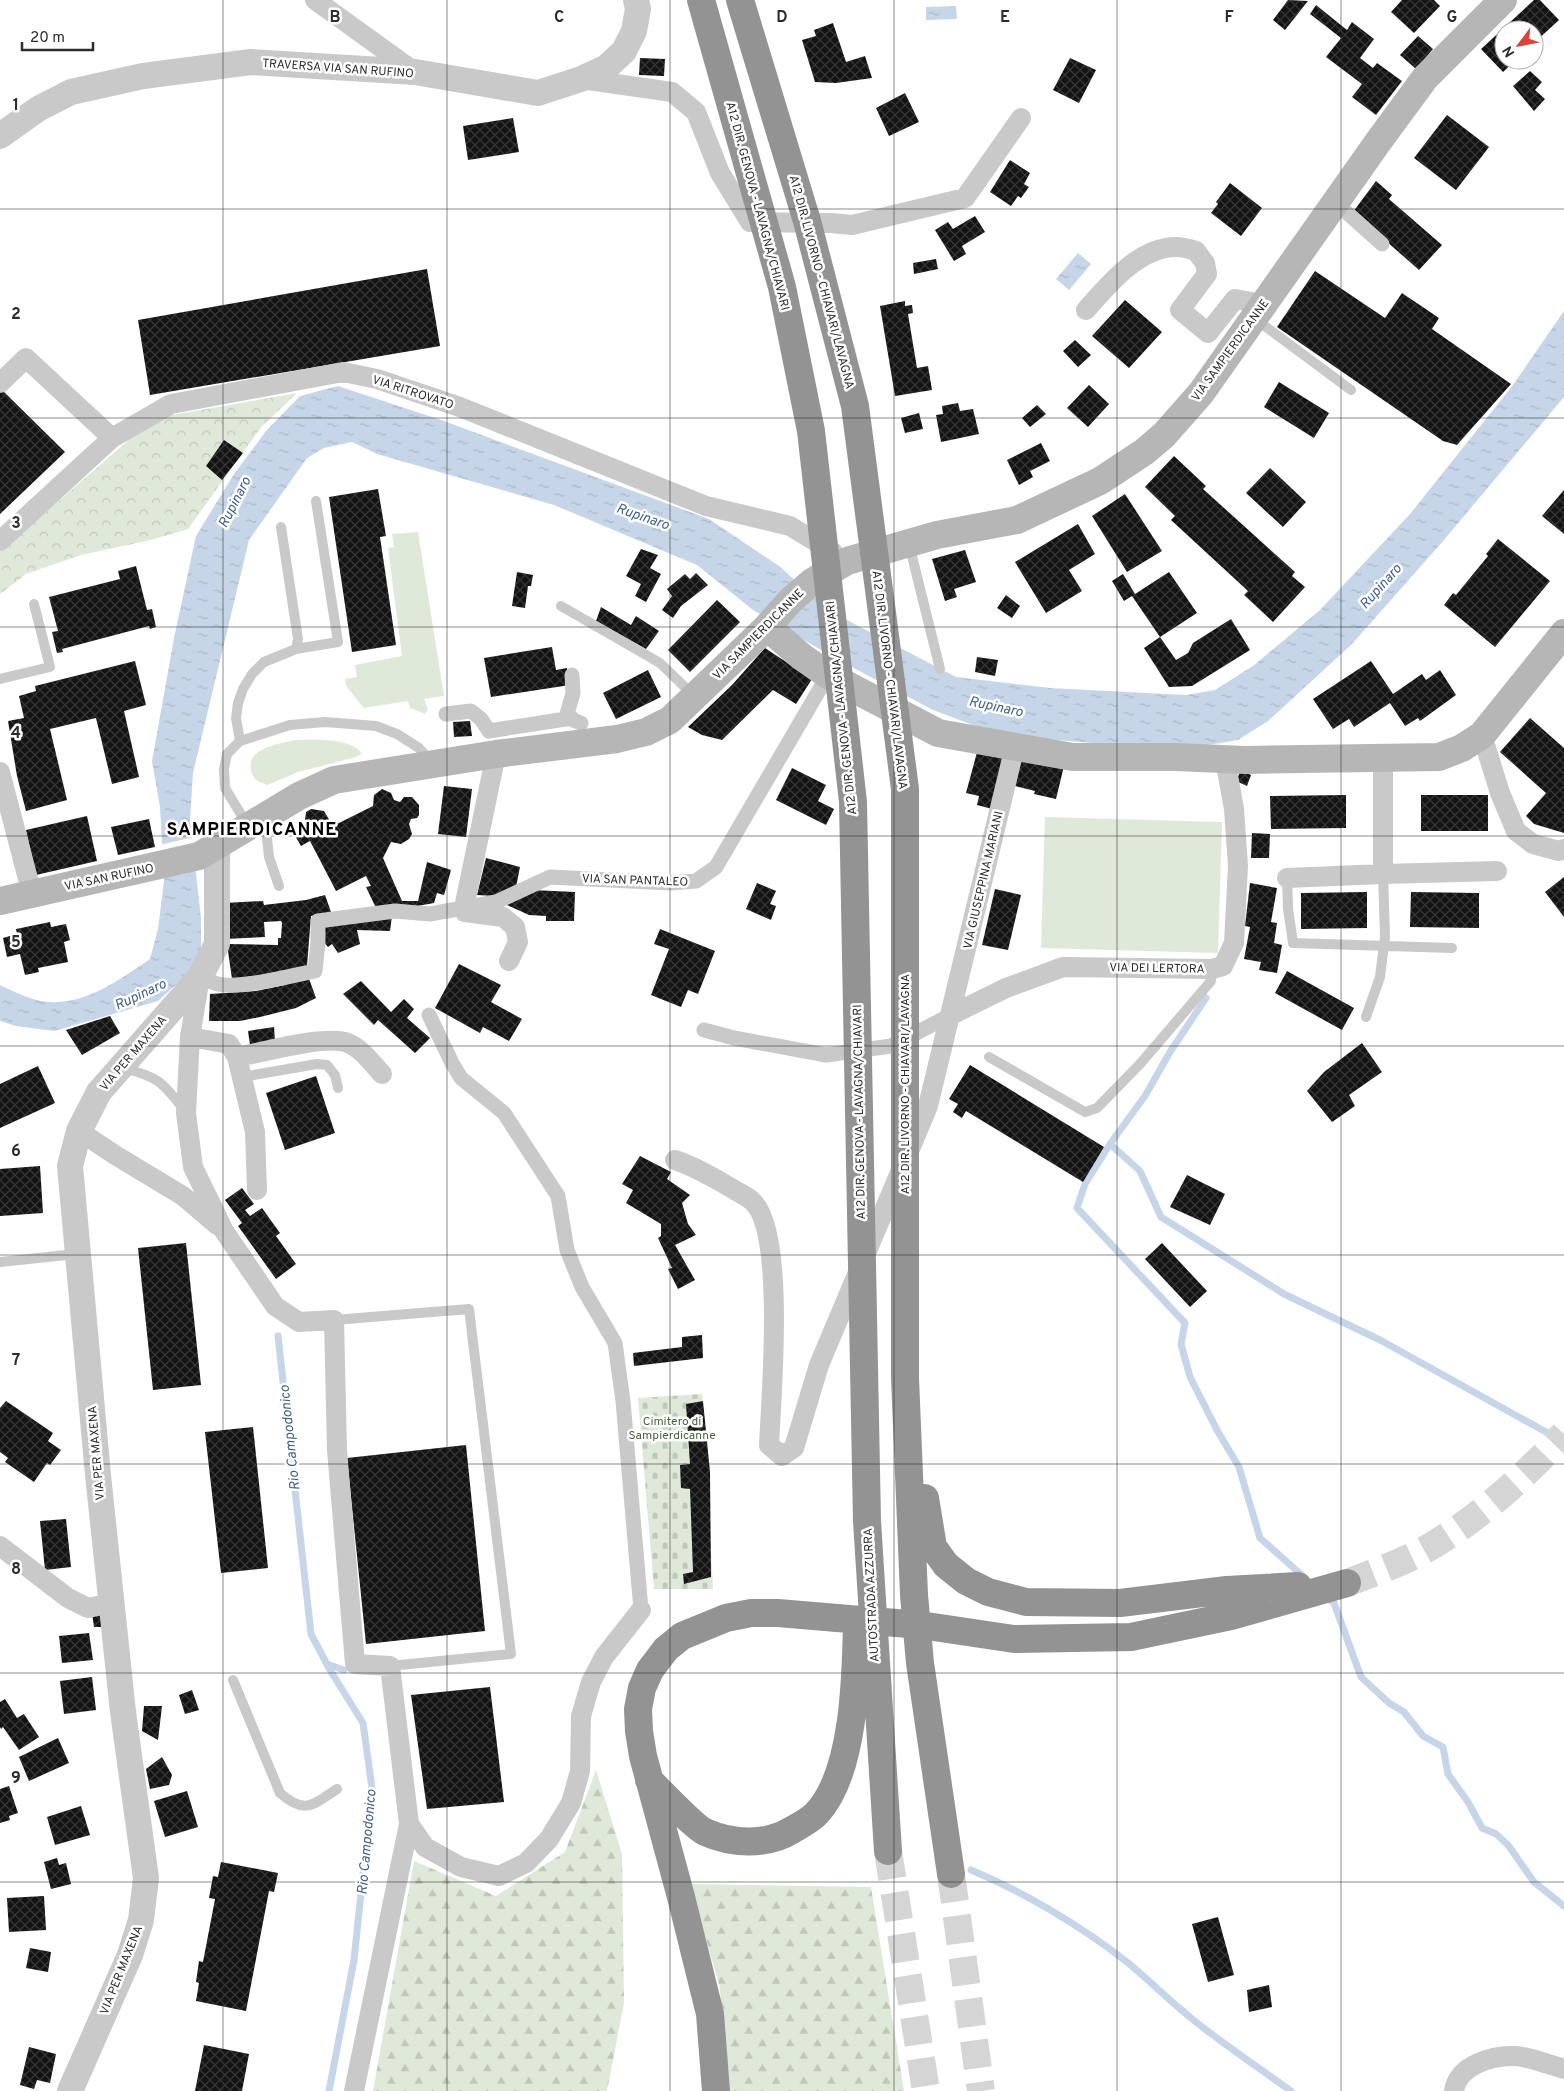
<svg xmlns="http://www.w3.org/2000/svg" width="1564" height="2091" font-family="Overpass,sans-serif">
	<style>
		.grass { fill: #dfe9da }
		.forest { fill: url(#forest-firs) }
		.cemetery { fill: url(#cemetery-stones) }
		.park { fill: url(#park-crowns) }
		.water { fill: url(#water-ripples) }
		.pier { fill: #fff }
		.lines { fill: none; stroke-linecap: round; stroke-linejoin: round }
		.stream { stroke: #c6d6e8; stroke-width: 7 }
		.building { fill: url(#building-cross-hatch) }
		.motorway-tunnel { stroke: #d5d5d5; stroke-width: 28; stroke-dasharray: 28 14; stroke-linecap: butt }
		.service { stroke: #c9c9c9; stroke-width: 10 }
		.pedestrian { stroke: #c9c9c9; stroke-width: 15 }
		.minor { stroke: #c9c9c9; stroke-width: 20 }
		.tertiary { stroke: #c9c9c9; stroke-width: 26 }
		.secondary { stroke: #b6b6b6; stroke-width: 28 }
		.motorway { stroke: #939393; stroke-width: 28 }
		.grid { fill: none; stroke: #2c2c2c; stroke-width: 1; stroke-opacity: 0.55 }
		.labels { text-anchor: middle; stroke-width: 5; stroke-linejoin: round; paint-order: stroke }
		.street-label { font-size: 12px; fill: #2c2c2c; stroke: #fff }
		.park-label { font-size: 12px; fill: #49643c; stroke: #fff }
		.water-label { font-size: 14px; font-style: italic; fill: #3f6188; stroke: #fff }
		.district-label { font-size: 18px; font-weight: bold; letter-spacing: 1px; fill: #000; stroke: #fff }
		.grid-label { font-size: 16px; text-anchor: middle; font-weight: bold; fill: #2c2c2c; stroke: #fff; stroke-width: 5; stroke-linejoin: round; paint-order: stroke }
	</style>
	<defs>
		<pattern id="forest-firs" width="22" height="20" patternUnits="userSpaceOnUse" patternTransform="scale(1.25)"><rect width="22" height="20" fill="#dfe9da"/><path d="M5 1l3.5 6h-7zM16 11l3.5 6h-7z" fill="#c0c8bb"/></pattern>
		<pattern id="cemetery-stones" width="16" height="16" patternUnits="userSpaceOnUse" patternTransform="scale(1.25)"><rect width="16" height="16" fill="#dfe9da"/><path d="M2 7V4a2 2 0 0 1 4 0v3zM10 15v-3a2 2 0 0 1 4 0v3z" fill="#c0c8bb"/></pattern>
		<pattern id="park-crowns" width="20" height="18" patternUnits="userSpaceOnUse" patternTransform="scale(1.25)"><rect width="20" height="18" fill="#dfe9da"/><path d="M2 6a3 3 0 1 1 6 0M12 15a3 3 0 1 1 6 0" fill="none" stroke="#c0c8bb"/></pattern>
		<pattern id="water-ripples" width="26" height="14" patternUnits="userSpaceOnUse" patternTransform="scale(1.25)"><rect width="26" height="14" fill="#c6d6e8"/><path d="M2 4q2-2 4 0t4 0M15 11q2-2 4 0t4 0" fill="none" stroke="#aab8c7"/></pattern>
		<pattern id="building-cross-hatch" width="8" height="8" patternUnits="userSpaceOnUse" patternTransform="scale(1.25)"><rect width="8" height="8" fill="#131313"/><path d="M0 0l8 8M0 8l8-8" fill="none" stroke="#363636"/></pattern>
	</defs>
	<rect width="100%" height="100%" fill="#fff"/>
	<path class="grass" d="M418,532L444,696L424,699L428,709L425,714L410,708L408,701L364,708L346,686L345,679L357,677L355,665L402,656L388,548L394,547L392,534Z
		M296,740C314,740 351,737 362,754L353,758L298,772L267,785C259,782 252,779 251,770C246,748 281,743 296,740Z
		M1045,817L1222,822L1218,953L1041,948Z"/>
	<path class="forest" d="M596,1770L622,1854L624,2003L607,2091H373L414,1861L496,1896L565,1852Z
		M690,1884L871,1887L904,2091H724L720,1988Z"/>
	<path class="cemetery" d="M702,1394L713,1589H654L638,1398Z"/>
	<path class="park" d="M297,393L262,426L188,529L151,540L81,555L26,574L0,594V552L138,432L166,416Z"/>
	<path class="water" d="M956,6L957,19L926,20V7Z
		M1078,253L1091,264L1069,290L1056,279Z
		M1564,311V397L1444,540L1352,644L1268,721L1238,740L1208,745H1115L1046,739L981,728L933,710L833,657L753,610L697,565L554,505L377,454L352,442L324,448L307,458L249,540L193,773L190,820L201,918V957L191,971L158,1001L54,1031L16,1026L0,1021V985C11,990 22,996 33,999C77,1012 116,982 150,959L158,929L164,881L160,807L152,761L174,638L196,536L234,474L266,431L300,396L338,386L444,421L709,519L779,566L813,596L845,619L956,677L1050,688L1186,695L1215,690L1253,666L1320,610L1410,514L1513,385Z"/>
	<path class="pier" d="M194,837L197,862L160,861L159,845Z"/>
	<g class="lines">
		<path class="stream" d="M1206,998L1170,1052L1145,1096L1110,1144L1085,1184L1077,1208L1185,1323L1181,1344L1190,1377L1218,1432L1239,1467L1260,1538L1305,1578
			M1110,1144L1140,1171L1161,1217L1284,1294L1382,1341L1564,1442
			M278,1336L311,1634L330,1670L363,1723L372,1788L354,1960L329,2091
			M1326,1596L1334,1603L1361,1677L1389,1703L1404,1712L1423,1736L1443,1747L1448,1774L1468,1802L1482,1828L1496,1834L1508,1845L1534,1882L1564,1906
			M327,1664L344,1670
			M971,1870C1024,1892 1081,1926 1127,1962C1150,1981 1172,2003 1196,2022C1226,2046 1259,2068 1291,2091"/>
	</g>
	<path class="building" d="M1288,0L1308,1L1285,30L1273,20Z
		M1402,0H1434L1440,6L1414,33L1391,12Z
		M1534,0H1540L1559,20L1534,43V30H1504V60H1516L1503,72L1481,49Z
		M1316,5L1347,30L1352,22L1374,39L1360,58L1373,68L1377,63L1402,81L1376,115L1352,97L1362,84L1326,57L1341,38L1310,14Z
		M833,23L846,62L865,56L872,78L836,83L815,82L802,40L816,36L814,30Z
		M1418,36L1433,49L1416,69L1400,55Z
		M640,58L665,59L664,76L639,75Z
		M1070,58L1096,70L1079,103L1053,90Z
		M1530,71L1542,82L1535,90L1545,99L1534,111L1513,86Z
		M905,93L919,122L889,136L876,108Z
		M1447,115L1489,147L1456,190L1414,158Z
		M513,118L519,152L468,160L463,126Z
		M1010,160L1030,173L1024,184L1029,187L1021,198L1018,196L1011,206L990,192Z
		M1376,181L1392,195L1389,199L1442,245L1419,270L1353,212Z
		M1230,183L1262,208L1241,236L1211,213L1218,204L1216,202Z
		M975,216L985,232L962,246L966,254L954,261L935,230L948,222L953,229Z
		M936,259L938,269L914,274L913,263Z
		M427,269L440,346L150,395L138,320Z
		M1315,271L1385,318L1402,293L1439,318L1432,329L1511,384L1457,445L1443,441L1277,327Z
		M1125,300L1162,332L1129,368L1092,336Z
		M905,301V306L912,305L913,313L908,314L917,368L928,366L932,390L895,396L880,306Z
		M1075,340L1091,355L1078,367L1063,351Z
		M1279,382L1329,413L1314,438L1264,407Z
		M1089,385L1109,404L1088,427L1067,408Z
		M2,390L65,452L0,514V392Z
		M958,403L960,411L973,409L979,434L941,442L936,415L943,414L942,406Z
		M1037,405L1046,414L1030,427L1022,418Z
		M919,413L923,429L905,433L901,418Z
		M224,440L243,453L222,480L206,466Z
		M1041,443L1050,461L1030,471L1033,477L1019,485L1007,460Z
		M1174,456L1206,486L1203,489L1295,572L1292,576L1305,587L1273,622L1244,595L1248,591L1171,520L1175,516L1145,487Z
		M1270,468L1306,502L1283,527L1246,493Z
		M378,489L386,536L380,537L396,645L352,652L329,497Z
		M1564,490V534L1542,516Z
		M1125,494L1162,551L1127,572L1092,516Z
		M1078,524L1095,554L1069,570L1082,591L1046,613L1015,562Z
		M1498,539L1550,581L1495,647L1444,605L1453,593L1456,595L1488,556L1486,554Z
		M641,549L658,555L650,568L661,574L646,602L635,596L641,584L626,576Z
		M965,550L976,582L954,589L957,597L945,601L932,559Z
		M136,566L147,610L152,609L156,627L150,629L149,626L62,649L63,652L57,653L52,632L58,631L49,597L120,579L118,571Z
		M517,572L533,575L531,586H528L525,608L512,606Z
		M1169,572L1197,613L1160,637L1132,596L1124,601L1112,581L1123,574L1135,594Z
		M696,573L708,585L681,606L673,618L662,610L672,596L667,589L685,574L690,579Z
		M1006,595L1020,606L1012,618L997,608Z
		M717,600L740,622L690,672L668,650Z
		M601,607L631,625L636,616L659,631L646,649L596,621Z
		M1231,619L1250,650L1192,686L1169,687L1144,648L1160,637L1176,660L1188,653L1193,643Z
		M552,647L556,670L567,668L570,685L491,697L484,658Z
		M765,648L812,679L796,704L773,690L722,740L702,735L688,727L732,685Z
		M977,657L998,660L995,676L975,672Z
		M135,661L146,705L124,711L139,777L112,784L96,718L50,729L67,800L26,811L17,776L8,721L24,718L19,696L36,691L35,686Z
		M1371,661L1393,694L1422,674L1426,680L1440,670L1456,695L1420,721L1418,718L1405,726L1390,703L1354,727L1349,719L1333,729L1313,699Z
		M648,670L661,697L616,719L603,693Z
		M1530,718L1564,748V833L1534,824L1526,816L1546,793L1500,752Z
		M470,721L472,736L454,737L453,722Z
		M979,745L1006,752L992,809L977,805L979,796L966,793Z
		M1017,756L1064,766L1056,799L1034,794L1035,791L1011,785Z
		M792,768L826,785L818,801L834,809L826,825L776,800Z
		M1241,770L1251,775L1247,786L1236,781Z
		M444,786L472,789L466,837L438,834Z
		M382,789L391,793L394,800L400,802L404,797H412L419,805V815L417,818L411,819L409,824L412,834L409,839L401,844L391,842L383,858L402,901H418L427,862L451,870L444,895L437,893L434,903L401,909L376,908L366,887L371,886L366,876L336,891L310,841L301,846L294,834L304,828L306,812L311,809L324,811L333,826L373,806L374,795Z
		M1346,795V828L1271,829L1270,796Z
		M1421,795H1488V831H1421Z
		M87,816L97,861L36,875L26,830Z
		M149,819L155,847L118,855L111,827Z
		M1252,833L1270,834L1269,858H1251Z
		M486,858L520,867L516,887L494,896L477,895Z
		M1564,877V917L1545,892Z
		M757,883L776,891L770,904L776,906L771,920L746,909Z
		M1250,883L1277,888L1271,922L1277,923L1274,943L1282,945L1277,973L1259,970L1261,962L1244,959L1250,927L1245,926Z
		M995,889L1021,895L1008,950L982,945Z
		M532,890L575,892L574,921H546V916L529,915L507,905Z
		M1367,892V928L1301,929V893Z
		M1411,892L1479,893V928L1410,927Z
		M325,895L331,912L311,916L307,966L278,973L232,979L227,944L278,945V938H281L282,923L281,921L264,922L265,937L225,939L224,903L263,901L264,905L306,900Z
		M392,916L390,931L357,930L360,944L338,953L332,944L328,947L321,939L322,927Z
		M50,922L51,927L66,924L70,940L64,942L68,962L38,968L39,972L25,975L20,954L7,957L3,938L17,934L16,929Z
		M660,929L715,951L698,994L688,990L681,1007L651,995L669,949L654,944Z
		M459,964L501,985L491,1002L522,1019L509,1041L483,1027L480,1033L435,1008Z
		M1287,971L1354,1008L1342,1030L1275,993Z
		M308,976L316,998L296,1008L260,1017L240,1021H209L210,994L256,991L285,985Z
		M361,981L391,1012L404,999L414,1009L407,1018L430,1038L415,1053L378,1020L374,1025L343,994Z
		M110,1016L120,1033L82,1055L66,1030Z
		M274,1027L275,1041L250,1045L248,1031Z
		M1362,1043L1382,1072L1349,1095L1355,1106L1332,1122L1307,1091L1324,1072Z
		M970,1065L1104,1147L1083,1182L966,1111L962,1118L953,1112L958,1104L949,1099Z
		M38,1066L55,1103L0,1128V1084Z
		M316,1076L335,1133L285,1150L266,1093Z
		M640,1156L671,1172L667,1179L690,1195L682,1203L688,1224L696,1235L675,1245L695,1280L678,1289L668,1269L672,1268L658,1238L661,1236V1224L626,1203L633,1190L622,1184Z
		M40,1166L43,1213L0,1216V1169Z
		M1187,1175L1225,1194L1210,1225L1170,1207Z
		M242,1188L254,1204L245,1210L250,1216L262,1208L280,1233L276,1236L296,1264L276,1279L238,1226L242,1223L225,1200Z
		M186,1243L201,1385L153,1390L138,1248Z
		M1162,1243L1207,1291L1190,1307L1145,1259Z
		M702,1335L703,1358L634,1366L633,1353L682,1347V1337Z
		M6,1401L53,1433L48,1441L61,1450L50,1465L47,1463L34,1482L5,1462L8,1458L0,1452V1408Z
		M703,1401L710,1472L711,1577L684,1584L683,1574L693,1572L690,1489L681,1488L680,1465L690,1464L686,1404Z
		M253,1427L268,1568L221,1573L205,1432Z
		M466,1445L485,1631L366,1644L347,1458Z
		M66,1519L71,1567L45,1570L40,1521Z
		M92,1613H106L108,1627H94Z
		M89,1633L93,1660L62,1663L59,1636Z
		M92,1677L96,1710L64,1714L60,1681Z
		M490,1687L504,1802L427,1809L411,1695Z
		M192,1690L199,1710L185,1714L179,1695Z
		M5,1699L17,1718L24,1714L39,1737L19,1750L3,1727L1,1729L0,1727V1702Z
		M144,1706H162L158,1740L142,1731Z
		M58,1738L69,1763L29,1781L19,1757Z
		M162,1757L172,1775L169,1785L150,1789L146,1769Z
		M9,1786L18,1813L9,1816L10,1820L0,1823V1789Z
		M187,1791L198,1827L165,1837L154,1801Z
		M81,1806L90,1835L55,1845L47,1817Z
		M57,1858L59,1865L66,1863L71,1884L51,1889L44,1862Z
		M221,1862L278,1873L274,1892L269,1891L246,2011L196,2001L199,1983L196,1982L199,1961L203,1962L215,1899L209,1898L213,1876L218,1877Z
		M44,1896L46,1930L9,1932L7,1898Z
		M1218,1917L1234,1975L1208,1982L1192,1924Z
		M30,1948L51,1952L48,1972L26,1968Z
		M1269,1985L1272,2007L1249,2012L1247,1990Z
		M204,2045L249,2054L242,2091H195Z
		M29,2047L56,2054L50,2083L37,2080L34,2089L20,2085Z"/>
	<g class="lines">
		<path class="motorway-tunnel" d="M1347,1583C1370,1574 1393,1566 1415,1555C1470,1527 1522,1479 1564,1434
			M888,1851L926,2091
			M951,1874L981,2091"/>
		<path class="service" d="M1254,318L1351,390
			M909,544L940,669
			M561,606L660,663L694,696
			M296,649L338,642L316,501
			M0,679L50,667L34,604
			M240,741L236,718L238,703L243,689L252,674L264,662L296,649L298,639L281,527
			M265,820L269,857L279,886
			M248,826L225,788L224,769L227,754L240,741L290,725L325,722L376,726L397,734L419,748L431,762
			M1287,878L1288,908L1293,943L1452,948
			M1366,1017L1380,977L1385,937L1383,874
			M989,1057L1085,1112L1097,1108L1140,1064L1211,981L1212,969
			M122,1068C157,1076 163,1082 184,1110
			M242,1077L317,1064L327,1065L335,1075L338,1088
			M0,1262L76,1254
			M334,1320L469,1309L511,1654L390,1666
			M233,1680L280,1793C305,1815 313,1805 337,1789"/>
		<path class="pedestrian" d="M1335,202L1382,244
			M572,675L573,693L567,714L573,720L581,723
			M446,714L471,711L481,719L489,731L572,718
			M200,977C206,979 212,983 218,984C240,989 291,976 315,971L318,942V921L395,911L430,914L496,902L550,877L670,883L696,881L716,867L828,675
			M429,1015L452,1063L461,1078L504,1113L558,1196L567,1250L582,1287L615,1343L623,1401L641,1610
			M704,1030L734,1038L826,1055L891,1046L951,1015"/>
		<path class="minor" d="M315,0L415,72
			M581,79L672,92L696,112L720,173L750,222L831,223L852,225L965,198L1021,118
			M1086,310C1108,285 1139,247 1176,247C1183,247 1190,249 1196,251L1205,263L1207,274L1180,310L1208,333L1235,299L1263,304
			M0,383L26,358L112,438L171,404L343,372L377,379L460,407L706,506L790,526L833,552
			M0,541L112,438
			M1482,735L1500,793L1516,831L1533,844L1559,851L1564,849
			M496,754L464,908L465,912L503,917L515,927L518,942L509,961
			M0,772L32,894
			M1383,874L1497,871
			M1287,878L1383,874V759
			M200,977L190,1037L186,1113L193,1167L224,1231L275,1306L299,1322L334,1320L337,1450L355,1664L390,1666L409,1824L354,2091
			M951,1015L1006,988L1063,967L1212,969L1223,966L1234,943L1238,866L1234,809L1225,759
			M190,1037L229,1044L237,1057L255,1132L257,1190
			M237,1057C261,1053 326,1034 348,1043C362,1049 372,1063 382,1074
			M79,1131L115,1155L183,1196L217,1225
			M675,1160C696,1167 714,1178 733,1189C739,1193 747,1196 752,1201C786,1230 771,1399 769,1445L782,1456L794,1448L819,1365L928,1106L1015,746
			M0,1546L68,1598L88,1608L112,1603
			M409,1824L425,1847L461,1867L499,1876L526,1863L549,1839L571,1803L580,1771L581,1716L591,1682L604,1657L641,1610
			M1454,2091C1458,2065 1492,2055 1516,2056C1530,2057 1550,2065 1564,2069"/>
		<path class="tertiary" d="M0,136L38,109L71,92L143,76L251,62L415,72L538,93L581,79L607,67L624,51L634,31L638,9L636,0
			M70,2091L130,1955L141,1920L146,1878L123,1712L98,1475L70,1166L79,1131L99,1092L200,977L217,944V846"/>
		<path class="secondary" d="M767,627L802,657L828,675L938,733L1073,757H1176L1245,760L1439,757L1462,748L1482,735L1564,633
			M0,901L199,856L299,796L334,780L496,754L617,739L646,732L670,720L767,627L790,601L812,582L847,561L937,535L1017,520L1100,481L1144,452L1164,435L1201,393L1378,142L1425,78L1503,0"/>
		<path class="motorway" d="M701,0L782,287L811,431L853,802L867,1521L888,1851
			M740,0L807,221L855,406L905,789V1378L914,1595L920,1663L951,1874
			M925,1498L933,1547L946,1565L966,1581L988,1592L1026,1602L1120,1603L1227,1590L1298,1586
			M649,1780C660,1791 694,1827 705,1832C732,1844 766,1846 792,1830C800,1825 811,1820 817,1813C855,1772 856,1674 857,1620
			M716,2091L710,2014L681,1897L643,1756L639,1731L638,1709L642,1688L650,1670L666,1649L682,1636L726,1618L751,1613H778L920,1625L1014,1639L1131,1637L1231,1616L1347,1583"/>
	</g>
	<path class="grid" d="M223,0V2091M447,0V2091M670,0V2091M894,0V2091M1117,0V2091M1341,0V2091M0,209H1564M0,418H1564M0,627H1564M0,836H1564M0,1046H1564M0,1255H1564M0,1464H1564M0,1673H1564M0,1882H1564"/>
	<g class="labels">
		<g class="street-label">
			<text transform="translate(338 68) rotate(4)" y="4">TRAVERSA VIA SAN RUFINO</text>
			<text transform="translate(758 206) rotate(75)" y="4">A12 DIR. GENOVA - LAVAGNA/CHIAVARI</text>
			<text transform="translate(822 282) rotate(75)" y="4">A12 DIR. LIVORNO - CHIAVARI/LAVAGNA</text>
			<text transform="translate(1230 350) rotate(-54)" y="4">VIA SAMPIERDICANNE</text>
			<text transform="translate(413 392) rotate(18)" y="4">VIA RITROVATO</text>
			<text transform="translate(758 634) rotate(-45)" y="4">VIA SAMPIERDICANNE</text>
			<text transform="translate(890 680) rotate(83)" y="4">A12 DIR. LIVORNO - CHIAVARI/LAVAGNA</text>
			<text transform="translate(841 708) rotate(-96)" y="4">A12 DIR. GENOVA - LAVAGNA/CHIAVARI</text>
			<text transform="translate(109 877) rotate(-12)" y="4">VIA SAN RUFINO</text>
			<text transform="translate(635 880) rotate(2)" y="4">VIA SAN PANTALEO</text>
			<text transform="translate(983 880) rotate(-77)" y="4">VIA GIUSEPPINA MARIANI</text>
			<text transform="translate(1157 968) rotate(1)" y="4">VIA DEI LERTORA</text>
			<text transform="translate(133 1053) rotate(-49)" y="4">VIA PER MAXENA</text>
			<text transform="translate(905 1084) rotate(-90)" y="4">A12 DIR. LIVORNO - CHIAVARI/LAVAGNA</text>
			<text transform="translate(859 1112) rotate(-91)" y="4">A12 DIR. GENOVA - LAVAGNA/CHIAVARI</text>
			<text transform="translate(96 1453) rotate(-95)" y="4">VIA PER MAXENA</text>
			<text transform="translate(871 1595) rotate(-93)" y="4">AUTOSTRADA AZZURRA</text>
			<text transform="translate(121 1970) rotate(-68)" y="4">VIA PER MAXENA</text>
		</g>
		<g class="park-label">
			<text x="672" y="1425">Cimitero di<tspan x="672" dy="14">Sampierdicanne</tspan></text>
		</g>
		<g class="water-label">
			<text transform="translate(234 502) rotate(-63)" y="5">Rupinaro</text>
			<text transform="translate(643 516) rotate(19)" y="5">Rupinaro</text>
			<text transform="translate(1380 586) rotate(-48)" y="5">Rupinaro</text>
			<text transform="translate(996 706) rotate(12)" y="5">Rupinaro</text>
			<text transform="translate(140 994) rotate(-25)" y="5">Rupinaro</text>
			<text transform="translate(289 1438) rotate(-96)" y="5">Rio Campodonico</text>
			<text transform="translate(366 1842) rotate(-85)" y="5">Rio Campodonico</text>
		</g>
		<g class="district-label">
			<text x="252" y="835">SAMPIERDICANNE</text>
		</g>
	</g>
	<g class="grid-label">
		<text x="335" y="22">B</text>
		<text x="559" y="22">C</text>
		<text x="782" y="22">D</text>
		<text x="1005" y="22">E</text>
		<text x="1229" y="22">F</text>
		<text x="1452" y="22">G</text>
		<text x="16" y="110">1</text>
		<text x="16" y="319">2</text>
		<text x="16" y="528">3</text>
		<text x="16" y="738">4</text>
		<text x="16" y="947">5</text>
		<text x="16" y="1156">6</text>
		<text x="16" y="1365">7</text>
		<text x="16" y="1574">8</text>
		<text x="16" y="1783">9</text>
	</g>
	<g transform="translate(1519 45) rotate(238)"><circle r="24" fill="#ffffff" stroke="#ababab"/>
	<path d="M0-4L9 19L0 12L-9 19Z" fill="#da4337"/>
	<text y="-8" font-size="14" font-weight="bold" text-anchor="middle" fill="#2c2c2c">N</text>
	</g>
	<path d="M22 42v8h71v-8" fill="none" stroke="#2c2c2c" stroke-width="2.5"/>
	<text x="30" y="42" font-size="15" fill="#2c2c2c" stroke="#ffffff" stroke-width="4" paint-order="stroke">20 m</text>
</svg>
